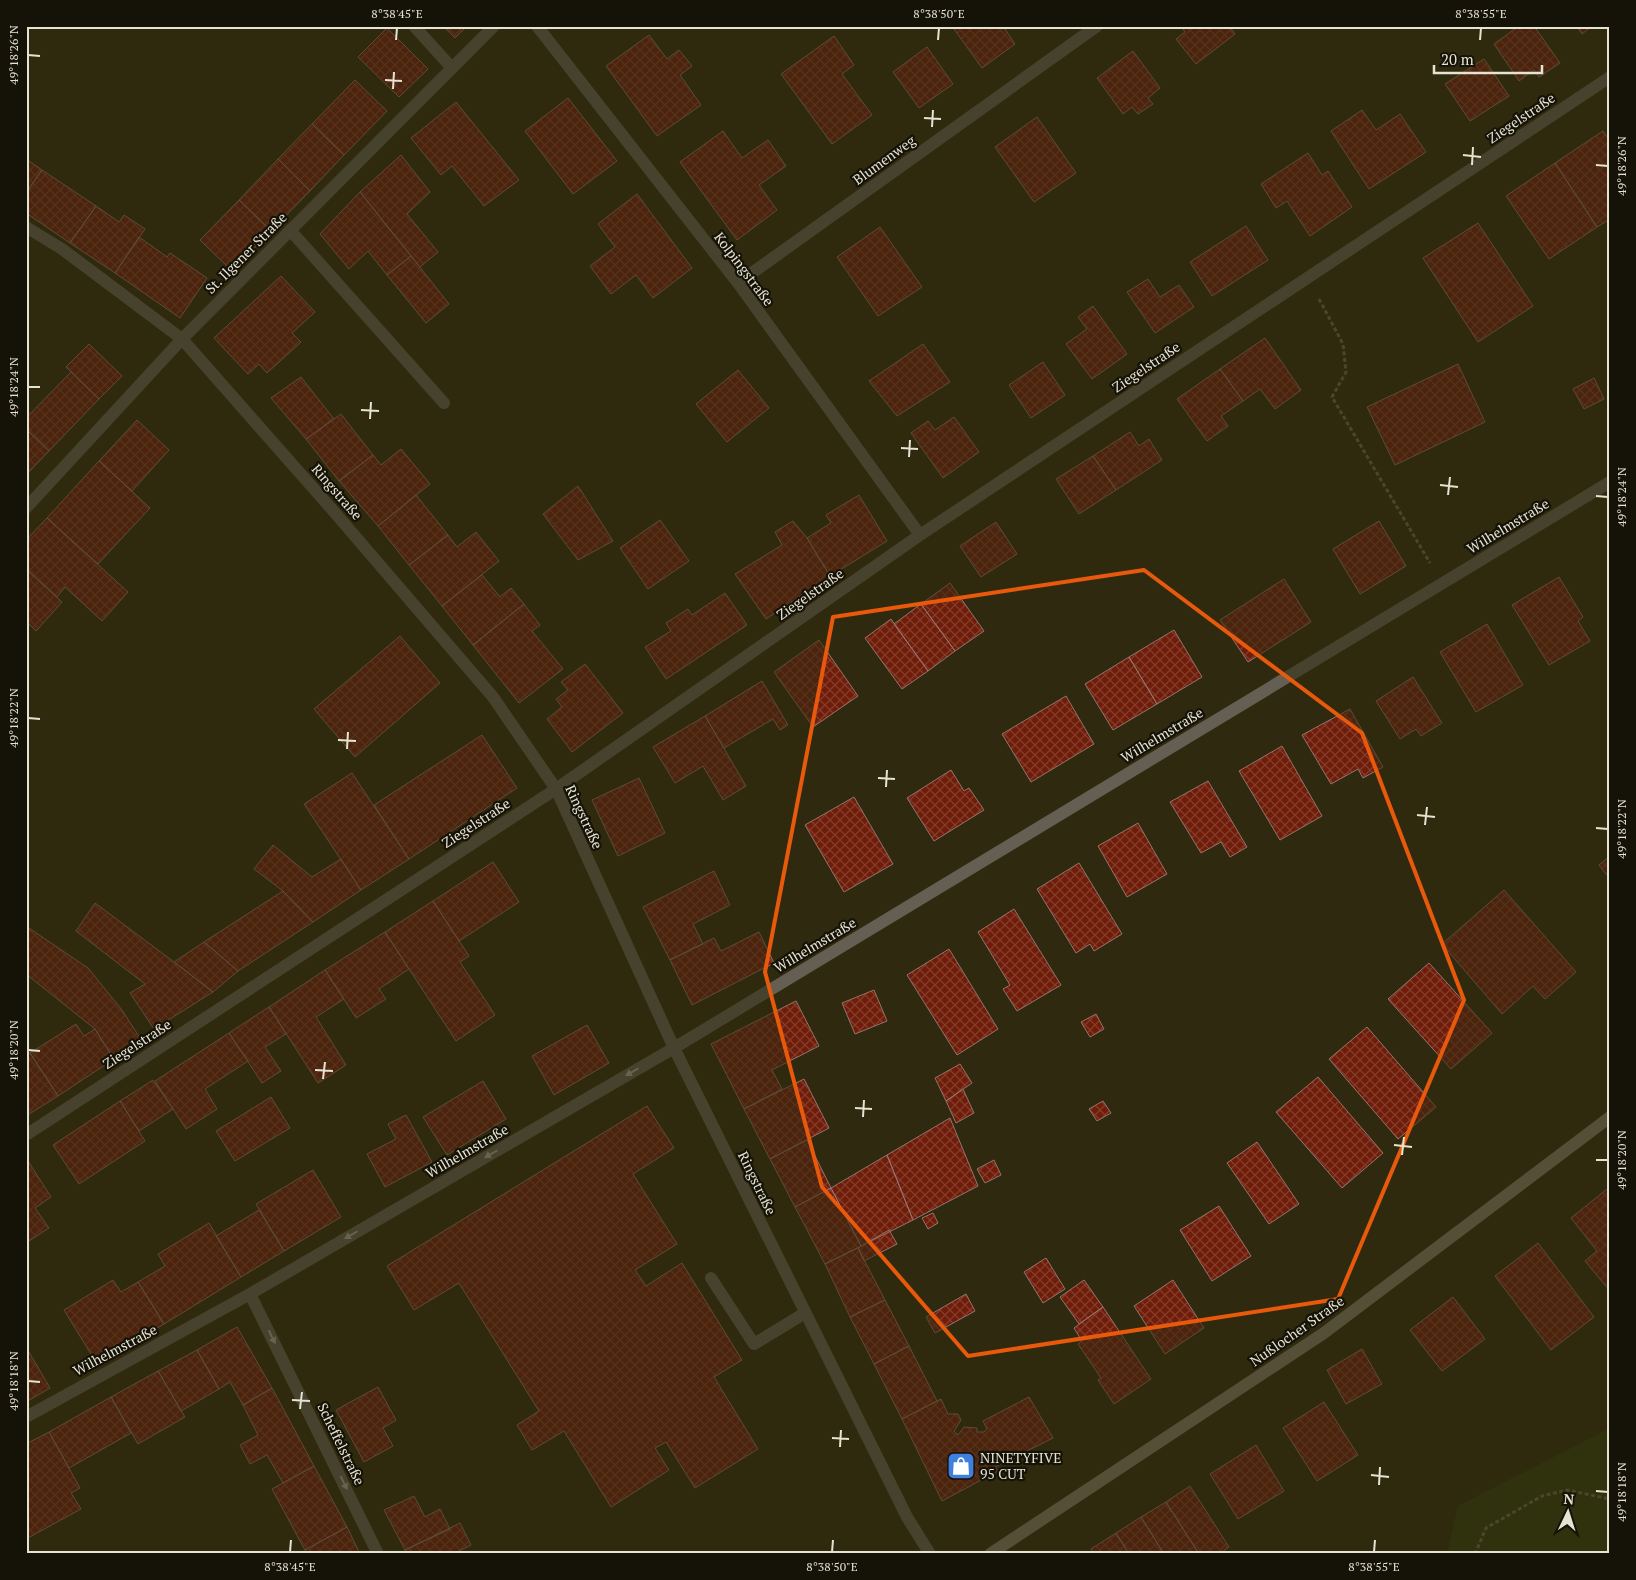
<svg xmlns="http://www.w3.org/2000/svg" width="1636" height="1580" font-family="'PT Serif',serif">
	<style>
		.green { fill: #303d0d }
		.building { fill: url(#building-cross-hatch); stroke: #94736c }
		.lines { fill: none; stroke-linecap: round; stroke-linejoin: round }
		.path { stroke: #6c6851; stroke-width: 3; stroke-dasharray: 4 2.5; stroke-linecap: butt }
		.lane { stroke: #655f53; stroke-width: 12 }
		.street { stroke: #655f53; stroke-width: 12 }
		.secondary { stroke: #867c6a; stroke-width: 12 }
		.oneway { fill: #aca899 }
		.marked { fill: none; stroke: #e8590c; stroke-width: 4; stroke-linejoin: round }
		.ticks { fill: none; stroke: #e6e3d3; stroke-width: 2 }
		.labels { text-anchor: middle; stroke-width: 4.5; stroke-linejoin: round; paint-order: stroke }
		.street-label { font-size: 14px; fill: #e6e3d3; stroke: #151207 }
		.poi-label { font-size: 14px; fill: #e6e3d3; stroke: #151207; text-anchor: start }
		.neatline { fill: none; stroke: #e6e3d3; stroke-width: 2 }
		.ticks-label { font-size: 12px; text-anchor: middle; fill: #e6e3d3 }
	</style>
	<defs>
		<pattern id="building-cross-hatch" width="8" height="8" patternUnits="userSpaceOnUse" patternTransform="scale(1.25)"><rect width="8" height="8" fill="#6f1c09"/><path d="M0 0l8 8M0 8l8-8" fill="none" stroke="#843d2c"/></pattern>
	</defs>
	<rect width="100%" height="100%" fill="#2f2a0f"/>
	<path class="green" d="M1610,1428V1554H1447L1458,1506Z"/>
	<path class="building" d="M443,26H467L455,38Z
		M957,26H1003L1015,44L982,68L954,29Z
		M1181,26H1229L1235,34L1196,64L1176,39L1185,32Z
		M1519,26H1534L1560,63L1539,77L1534,70L1519,81L1494,44Z
		M1576,26H1592L1582,34Z
		M387,28L428,69L399,97L358,57Z
		M649,35L667,59L679,50L692,66L680,75L701,105L657,136L606,66Z
		M834,36L854,65L842,74L872,115L832,144L781,74Z
		M927,47L953,84L919,108L893,72Z
		M1133,51L1160,88L1148,98L1153,104L1138,114L1132,107L1123,114L1097,78Z
		M1484,59L1509,96L1470,121L1445,84Z
		M355,80L387,111L344,155L312,124Z
		M568,98L617,161L573,194L525,131Z
		M456,102L519,180L484,206L452,166L441,175L411,138Z
		M1362,110L1376,130L1400,114L1426,152L1369,189L1331,131Z
		M1037,117L1076,173L1034,202L995,147Z
		M312,124L344,155L310,191L278,159Z
		M723,131L742,158L768,140L786,166L759,185L777,210L737,240L680,162Z
		M1603,131L1610,141V219L1597,227L1555,163Z
		M1308,153L1322,175L1328,171L1352,207L1310,236L1287,201L1276,208L1261,184Z
		M401,155L430,192L407,214L438,252L420,267L360,192Z
		M26,159L42,170L26,193Z
		M278,159L310,191L271,231L239,200Z
		M1555,163L1597,227L1549,259L1506,196Z
		M42,170L96,206L70,243L26,213V193Z
		M360,192L411,256L387,275L368,251L349,269L320,234Z
		M637,194L692,268L653,298L636,275L611,294L590,266L615,247L598,224Z
		M239,200L271,231L232,271L200,240Z
		M96,206L119,222L124,215L145,229L115,273L70,243Z
		M1478,223L1533,306L1478,342L1423,258Z
		M1246,226L1268,260L1212,296L1190,262Z
		M880,227L922,287L878,316L837,257Z
		M139,237L167,257L170,253L207,278L180,318L115,273Z
		M411,256L449,304L426,323L387,275Z
		M281,276L315,312L292,333L301,342L267,373L259,364L248,374L214,338Z
		M1148,279L1160,297L1179,285L1194,307L1155,333L1127,292Z
		M1093,306L1127,354L1092,379L1066,344L1087,329L1078,317Z
		M1265,338L1301,390L1275,409L1260,389L1243,401L1220,369Z
		M89,344L122,376L99,399L66,367Z
		M923,344L950,382L897,416L869,381Z
		M1043,362L1065,395L1031,418L1009,385Z
		M1458,364L1485,422L1395,465L1367,407Z
		M1220,369L1243,401L1221,416L1228,426L1207,441L1177,399Z
		M738,370L769,408L727,442L696,404Z
		M71,372L99,399L49,451L26,429V418Z
		M301,377L334,419L306,439L271,398Z
		M1594,378L1604,399L1584,409L1573,389Z
		M341,414L373,455L339,481L306,439Z
		M954,417L979,452L943,478L911,433L928,421L935,430Z
		M137,420L169,450L132,491L99,461Z
		M26,429L49,451L26,475Z
		M1130,432L1139,446L1149,439L1162,460L1116,490L1093,456Z
		M401,449L430,484L378,526L339,481L373,455L381,465Z
		M1093,456L1116,490L1079,514L1056,479Z
		M99,461L150,508L98,564L47,518Z
		M578,486L613,541L578,560L543,514Z
		M416,495L448,535L409,565L378,526Z
		M859,495L887,541L830,576L807,538L831,523L826,515Z
		M47,518L128,592L102,621L65,587L57,597L26,569V540Z
		M660,520L689,561L648,589L620,548Z
		M793,521L807,538L830,576L766,619L735,574L782,545L775,532Z
		M1379,521L1406,566L1360,594L1333,549Z
		M996,522L1017,554L981,577L960,546Z
		M476,532L499,561L442,606L409,565L448,535L457,547Z
		M26,569L62,602L36,631L26,621Z
		M482,575L500,597L511,588L524,604L473,645L442,606Z
		M1559,577L1583,617L1578,621L1590,641L1549,665L1512,605Z
		M1284,579L1311,622L1248,662L1220,620Z
		M950,583L984,631L955,651L921,604Z
		M725,593L747,625L666,679L645,647L671,631L666,623L688,609L692,615Z
		M524,604L540,625L532,631L563,669L519,703L473,645Z
		M921,604L955,651L928,671L894,624Z
		M891,619L928,671L902,689L865,638Z
		M1487,624L1523,685L1476,712L1440,652Z
		M1174,630L1202,677L1157,704L1129,657Z
		M400,636L440,683L355,757L314,709Z
		M819,640L858,696L813,727L774,672Z
		M1129,657L1157,704L1113,730L1085,684Z
		M585,664L623,713L572,752L547,719L562,707L556,699L568,690L561,682Z
		M1413,677L1442,723L1421,736L1416,729L1400,739L1376,701Z
		M762,681L788,725L780,730L773,719L724,748L705,716Z
		M1066,696L1094,744L1031,782L1002,734Z
		M1350,709L1383,767L1363,778L1358,769L1331,784L1302,735Z
		M705,716L746,786L723,800L703,766L675,783L653,747Z
		M482,735L517,788L409,859L374,805Z
		M1282,746L1322,816L1280,840L1239,771Z
		M951,770L964,791L969,788L984,810L934,841L907,798Z
		M352,773L409,859L361,890L304,804Z
		M639,778L665,833L618,856L592,800Z
		M1208,781L1247,847L1230,857L1221,842L1201,853L1170,802Z
		M854,797L893,864L844,892L805,825Z
		M1138,823L1167,874L1127,897L1098,846Z
		M273,845L312,877L341,859L361,890L313,922L283,891L254,869Z
		M1610,856V879L1599,865Z
		M493,862L519,902L459,941L433,901Z
		M1079,863L1122,934L1094,951L1090,944L1076,953L1037,889Z
		M714,871L730,905L693,924L703,944L670,960L643,907Z
		M1504,890L1576,972L1545,999L1533,986L1502,1014L1442,944Z
		M283,891L313,922L238,971L204,942Z
		M433,901L469,956L460,962L495,1015L456,1041L385,932Z
		M95,903L174,962L213,992L154,1029L130,993L145,984L76,931Z
		M1014,909L1061,985L1017,1011L1003,989L1010,985L978,932Z
		M26,926L88,968L122,1010L142,1041L114,1059L95,1029L26,974Z
		M385,932L409,969L379,989L386,999L356,1018L325,970Z
		M759,932L774,963L692,1005L670,960L714,938L721,951Z
		M204,942L238,971L213,992L174,962Z
		M949,949L998,1029L957,1055L907,975Z
		M1429,963L1492,1033L1451,1069L1388,999Z
		M325,970L344,999L316,1017L346,1065L318,1083L269,1007Z
		M874,990L887,1021L855,1034L842,1003Z
		M796,1001L819,1046L772,1070L782,1089L744,1109L711,1044Z
		M269,1007L286,1034L265,1047L281,1071L262,1083L229,1033Z
		M1096,1014L1104,1029L1090,1037L1081,1022Z
		M76,1024L84,1036L95,1029L114,1059L58,1096L30,1053Z
		M587,1025L609,1063L554,1095L532,1056Z
		M1367,1027L1436,1107L1398,1139L1329,1059Z
		M229,1033L248,1061L205,1089L217,1109L186,1129L155,1081Z
		M30,1053L58,1096L26,1116V1056Z
		M960,1064L972,1083L946,1101L935,1078Z
		M1318,1077L1383,1153L1342,1188L1276,1112Z
		M804,1079L829,1128L770,1159L744,1109Z
		M153,1080L173,1109L139,1131L120,1101Z
		M483,1081L506,1119L447,1155L423,1117Z
		M963,1089L974,1113L956,1123L946,1101Z
		M271,1097L290,1128L235,1161L216,1131Z
		M120,1101L145,1141L79,1184L53,1145Z
		M1103,1101L1111,1113L1097,1121L1089,1109Z
		M647,1106L674,1148L633,1174L677,1244L635,1270L646,1286L682,1263L742,1360L714,1377L758,1449L695,1488L666,1442L655,1448L669,1470L611,1507L564,1431L532,1450L517,1425L539,1411L459,1283L414,1310L387,1266Z
		M406,1115L432,1162L385,1187L367,1154L396,1139L388,1124Z
		M950,1118L978,1186L913,1220L887,1155Z
		M807,1140L831,1188L795,1207L770,1159Z
		M1257,1142L1299,1204L1269,1224L1227,1163Z
		M887,1155L913,1220L861,1246L831,1188Z
		M994,1160L1001,1175L985,1183L977,1169Z
		M28,1161L51,1197L35,1208L49,1228L26,1243Z
		M313,1170L341,1217L284,1251L256,1204Z
		M831,1188L861,1246L825,1264L795,1207Z
		M1607,1189L1610,1192V1291L1585,1261L1597,1251L1571,1218Z
		M1219,1206L1251,1256L1212,1281L1180,1230Z
		M259,1210L284,1251L241,1277L216,1236Z
		M933,1213L938,1223L928,1229L922,1218Z
		M209,1223L241,1277L164,1324L138,1282L165,1266L158,1254Z
		M889,1230L897,1244L864,1261L858,1248Z
		M1538,1243L1594,1317L1551,1350L1495,1276Z
		M858,1248L885,1300L850,1317L825,1264Z
		M1046,1258L1065,1289L1043,1303L1024,1272Z
		M113,1280L121,1292L138,1282L164,1324L97,1364L64,1310Z
		M1084,1280L1103,1307L1079,1324L1060,1297Z
		M1173,1280L1204,1328L1165,1354L1134,1306Z
		M966,1294L975,1311L935,1333L926,1317Z
		M1453,1297L1485,1339L1442,1371L1410,1330Z
		M885,1300L909,1346L874,1364L850,1317Z
		M1103,1307L1151,1379L1114,1404L1098,1380L1101,1378L1078,1344L1082,1341L1074,1328Z
		M237,1327L272,1388L243,1405L230,1382L219,1389L197,1350Z
		M909,1346L937,1401L902,1419L874,1364Z
		M26,1347L50,1388L26,1402Z
		M1362,1349L1382,1384L1346,1404L1327,1370Z
		M197,1350L219,1389L181,1411L158,1371Z
		M158,1371L185,1417L138,1444L111,1397Z
		M378,1387L396,1420L383,1428L393,1446L364,1462L336,1410Z
		M272,1388L314,1466L283,1483L267,1455L250,1464L240,1445L258,1435L243,1405Z
		M111,1397L131,1433L69,1468L49,1432Z
		M1029,1397L1053,1438L995,1467L998,1471L942,1501L902,1419L941,1399L948,1414H958L961,1420L954,1431L958,1435L964,1427L977,1428V1432H984L987,1429L983,1421Z
		M1324,1402L1358,1455L1317,1481L1283,1428Z
		M49,1432L80,1488L71,1493L81,1509L26,1539V1444Z
		M1256,1445L1284,1491L1238,1519L1210,1474Z
		M314,1466L347,1527L305,1550L272,1489Z
		M1190,1486L1229,1547L1219,1554H1199L1166,1502Z
		M414,1496L425,1517L440,1509L450,1529L405,1550L384,1510Z
		M1166,1502L1199,1554H1164L1141,1517Z
		M1141,1517L1164,1554H1129L1116,1533Z
		M460,1523L471,1545L453,1554H406L405,1550Z
		M347,1527L360,1554H307L305,1550Z
		M1116,1533L1129,1554H1094L1091,1549Z"/>
	<g class="lines">
		<path class="path" d="M1319,299L1343,344L1346,372L1332,397L1430,563
			M1475,1554L1486,1528L1542,1496L1567,1490L1610,1499"/>
		<path class="lane" d="M290,230L444,403
			M711,1278L754,1344L805,1313"/>
		<path class="street" d="M414,26L451,67
			M537,26L738,283L920,535
			M26,227L62,249L182,339L336,514L493,697L556,789L674,1048L907,1517L930,1554
			M738,283L1097,26
			M26,508L182,339L494,26
			M26,1135L556,789L920,535L1610,77
			M250,1294L378,1554
			M26,1417L250,1294L674,1048L1610,482"/>
		<path class="secondary" d="M990,1554L1324,1333L1610,1117"/>
	</g>
	<defs><path id="oneway-solid" d="M-6-.8H1V-3.2L6.5 0L1 3.2V.8H-6Z" transform="scale(1.25)"/></defs>
	<g class="oneway">
		<use href="#oneway-solid" transform="translate(632 1072) rotate(150)"/>
		<use href="#oneway-solid" transform="translate(491 1154) rotate(150)"/>
		<use href="#oneway-solid" transform="translate(351 1235) rotate(150)"/>
		<use href="#oneway-solid" transform="translate(272 1337) rotate(64)"/>
		<use href="#oneway-solid" transform="translate(344 1483) rotate(64)"/>
	</g>
	<path d="M0 0H1636V1580H0ZM1144,570L1362,733L1464,1000L1338,1299L968,1356L822,1187L765,972L833,617Z" fill="#2f2a0f" fill-opacity=".55" fill-rule="evenodd"/>
	<path class="marked" d="M1144,570L1362,733L1464,1000L1338,1299L968,1356L822,1187L765,972L833,617Z"/>
	<path class="ticks" d="M396,40L397,28M938,40L939,28M1480,40L1481,28M28,55L40,56M385,80L402,81M393,89L394,72M924,118L941,119M932,127L933,110M1463,155L1481,157M1472,165L1473,147M1596,165L1608,166M28,387H40M361,410L379,411M370,419L371,402M901,448L918,449M909,457L910,440M1440,485L1458,487M1448,495L1450,477M1596,496L1608,497M28,718L40,719M338,740L356,741M347,749L348,732M878,778L895,779M886,787L887,770M1417,815L1435,817M1425,825L1427,807M1596,828L1608,829M28,1050L40,1051M315,1070L333,1071M323,1079L325,1062M855,1108L872,1109M863,1117L864,1100M1394,1145L1412,1147M1402,1155L1404,1137M1596,1160H1608M28,1381L40,1382M292,1400L310,1401M300,1409L302,1392M832,1438L849,1439M840,1447L841,1430M1371,1475L1389,1477M1379,1485L1380,1467M1596,1491L1608,1492M290,1552L291,1540M832,1552L833,1540M1374,1552L1375,1540"/>
	<defs>
		<symbol id="shop-square" viewBox="-11 -11 22 22"><rect x="-9" y="-9" width="18" height="18" rx="4" fill="#3f7fe0" stroke="#151207"/><path d="M-5-2.5h2.3a2.7 3.5 0 0 1 5.4 0H5L5.5 6h-11ZM-1.5-2.5h3a1.5 2.3 0 0 0-3 0Z" fill="#fff"/></symbol>
	</defs>
	<g fill-rule="evenodd">
		<use href="#shop-square" x="945" y="1450" width="32" height="32"/>
	</g>
	<g class="labels">
		<g class="street-label">
			<text transform="translate(1521 118) rotate(-34)" y="5">Ziegelstraße</text>
			<text transform="translate(884 160) rotate(-36)" y="5">Blumenweg</text>
			<text transform="translate(246 253) rotate(-45)" y="5">St. Ilgener Straße</text>
			<text transform="translate(744 269) rotate(53)" y="5">Kolpingstraße</text>
			<text transform="translate(1146 367) rotate(-34)" y="5">Ziegelstraße</text>
			<text transform="translate(337 492) rotate(49)" y="5">Ringstraße</text>
			<text transform="translate(1508 526) rotate(-31)" y="5">Wilhelmstraße</text>
			<text transform="translate(810 594) rotate(-35)" y="5">Ziegelstraße</text>
			<text transform="translate(1162 735) rotate(-31)" y="5">Wilhelmstraße</text>
			<text transform="translate(584 817) rotate(65)" y="5">Ringstraße</text>
			<text transform="translate(476 823) rotate(-33)" y="5">Ziegelstraße</text>
			<text transform="translate(815 945) rotate(-31)" y="5">Wilhelmstraße</text>
			<text transform="translate(137 1044) rotate(-33)" y="5">Ziegelstraße</text>
			<text transform="translate(467 1151) rotate(-30)" y="5">Wilhelmstraße</text>
			<text transform="translate(757 1183) rotate(64)" y="5">Ringstraße</text>
			<text transform="translate(1297 1331) rotate(-35)" y="5">Nußlocher Straße</text>
			<text transform="translate(115 1350) rotate(-28)" y="5">Wilhelmstraße</text>
			<text transform="translate(341 1444) rotate(64)" y="5">Scheffelstraße</text>
		</g>
		<g class="poi-label">
			<text x="980" y="1463">NINETYFIVE<tspan x="980" dy="16">95 CUT</tspan></text>
		</g>
	</g>
	<rect width="1636" height="1580" fill="none" stroke="#151207" stroke-width="55"/>
	<g transform="translate(1568 1512) rotate(4)" stroke="#151207" stroke-width="4" paint-order="stroke">
	<path d="M0-4L9 19L0 12L-9 19Z" fill="#e6e3d3"/>
	<text y="-8" font-size="14" font-weight="bold" text-anchor="middle" fill="#e6e3d3">N</text>
	</g>
	<path d="M1434 65v8h108v-8" fill="none" stroke="#e6e3d3" stroke-width="2.5"/>
	<text x="1441" y="65" font-size="15" fill="#e6e3d3" stroke="#151207" stroke-width="4" paint-order="stroke">20 m</text>
	<rect x="28" y="28" width="1580" height="1524" class="neatline"/>
	<g class="ticks-label">
		<text x="397" y="18">8°38'45"E</text>
		<text x="939" y="18">8°38'50"E</text>
		<text x="1481" y="18">8°38'55"E</text>
		<text transform="translate(14 55) rotate(-90)" y="4">49°18'26"N</text>
		<text transform="translate(1622 166) rotate(-90)" y="4">49°18'26"N</text>
		<text transform="translate(14 387) rotate(-90)" y="4">49°18'24"N</text>
		<text transform="translate(1622 497) rotate(-90)" y="4">49°18'24"N</text>
		<text transform="translate(14 718) rotate(-90)" y="4">49°18'22"N</text>
		<text transform="translate(1622 829) rotate(-90)" y="4">49°18'22"N</text>
		<text transform="translate(14 1050) rotate(-90)" y="4">49°18'20"N</text>
		<text transform="translate(1622 1160) rotate(-90)" y="4">49°18'20"N</text>
		<text transform="translate(14 1381) rotate(-90)" y="4">49°18'18"N</text>
		<text transform="translate(1622 1492) rotate(-90)" y="4">49°18'18"N</text>
		<text x="290" y="1571">8°38'45"E</text>
		<text x="832" y="1571">8°38'50"E</text>
		<text x="1374" y="1571">8°38'55"E</text>
	</g>
</svg>
